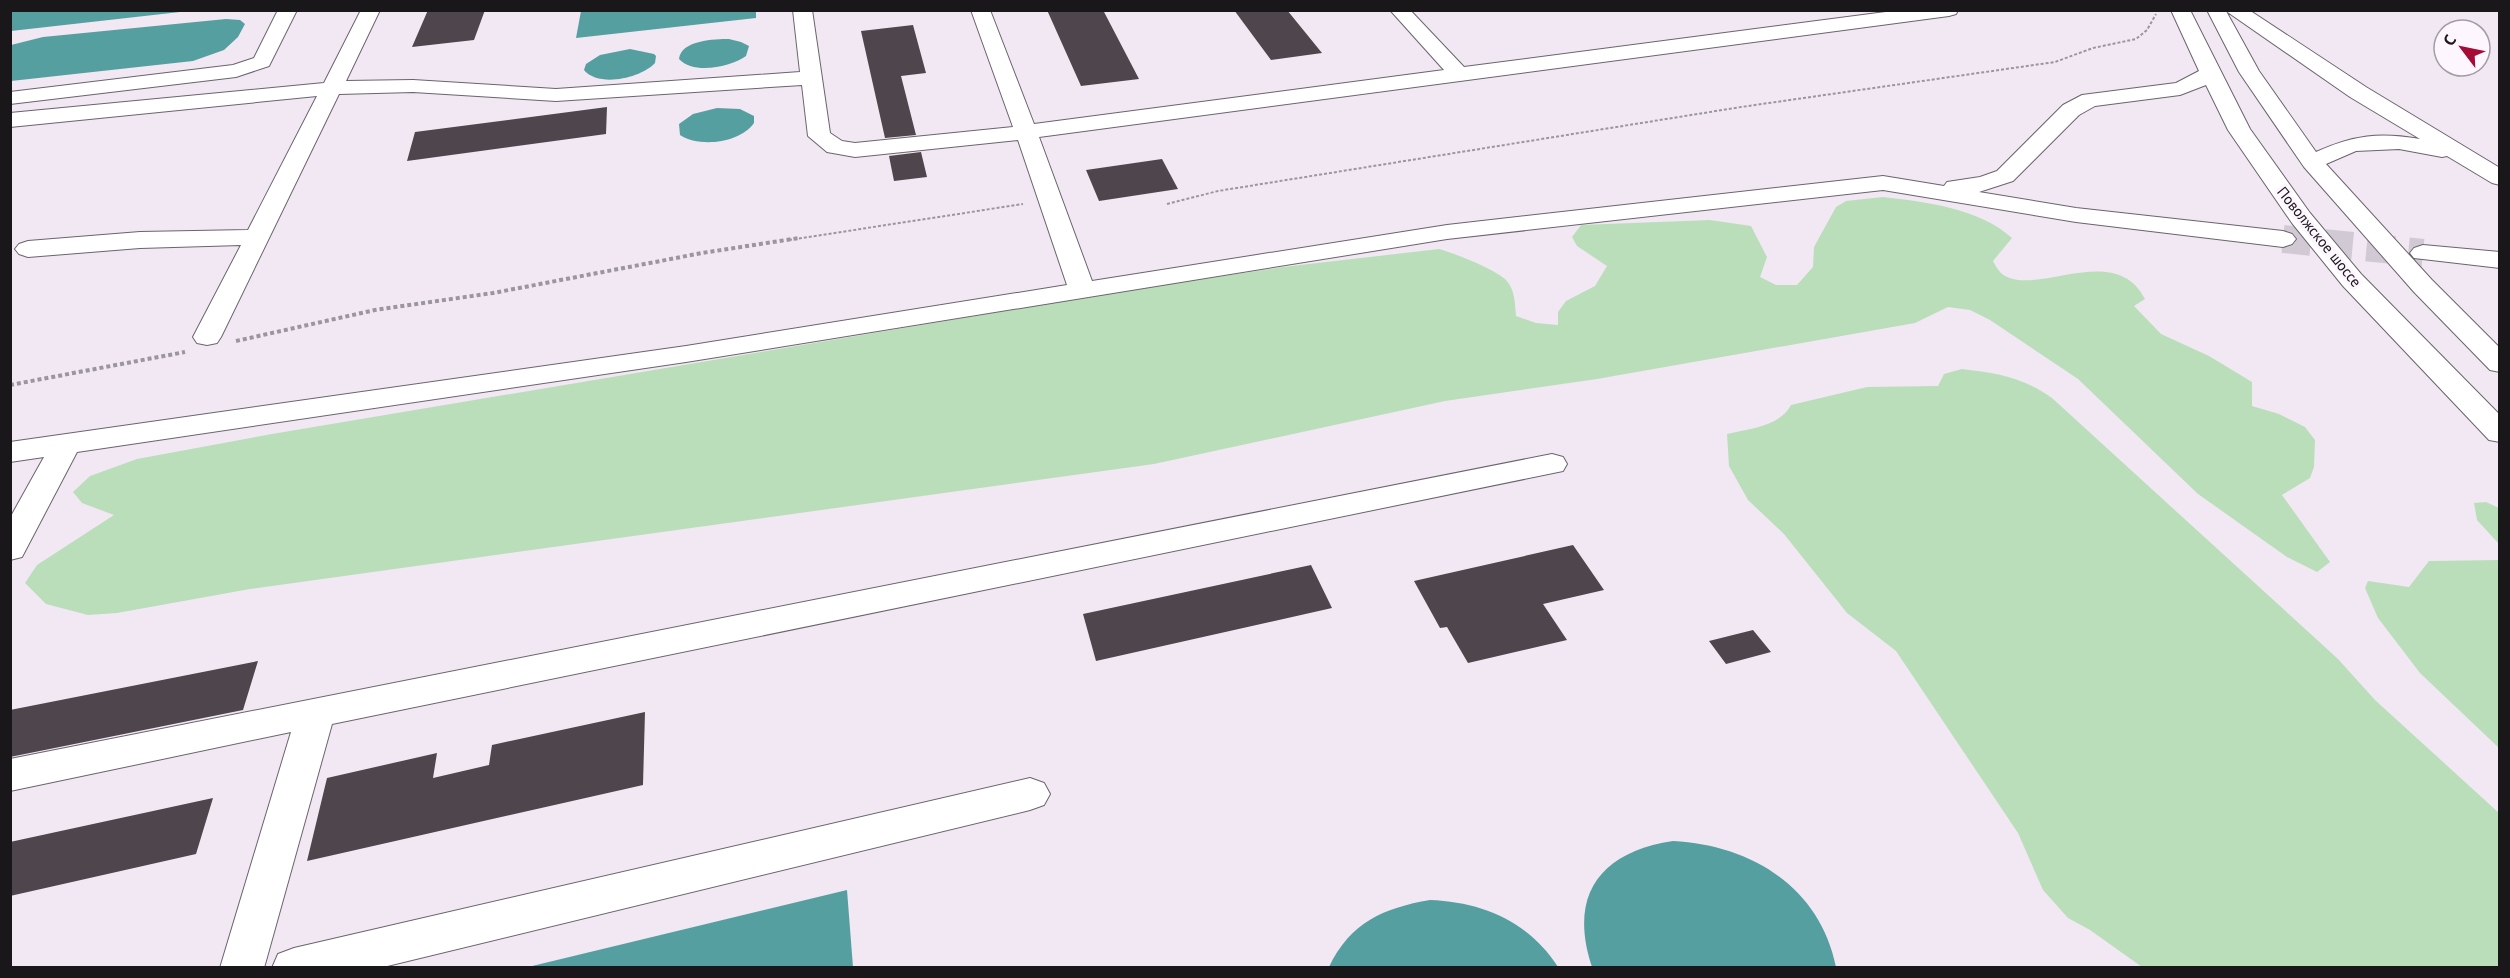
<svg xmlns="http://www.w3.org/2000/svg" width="2510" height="978" font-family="'PT Sans',sans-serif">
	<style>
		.green { fill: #badeba }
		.water { fill: #569fa1 }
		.building { fill: #4e454d }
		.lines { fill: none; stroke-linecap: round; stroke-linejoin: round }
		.minor-tunnel-far1 { stroke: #d1c9d3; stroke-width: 22; stroke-dasharray: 22 10; stroke-linecap: butt }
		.minor-tunnel { stroke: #d1c9d3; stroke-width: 28; stroke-dasharray: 28 14; stroke-linecap: butt }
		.minor-casing { stroke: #6b636d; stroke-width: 2 }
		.path-far1 { stroke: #9b959d; stroke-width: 2; stroke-dasharray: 3 2; stroke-linecap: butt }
		.path { stroke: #9b959d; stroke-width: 4; stroke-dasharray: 4 3; stroke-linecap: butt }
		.minor { fill: #fff; fill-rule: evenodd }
		.labels { text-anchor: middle; stroke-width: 6; stroke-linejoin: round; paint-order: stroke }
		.far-street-label { font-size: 15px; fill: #1a171b; stroke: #fdf6ff }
	</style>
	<rect width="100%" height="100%" fill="#f1e8f3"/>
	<path class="green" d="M1883,197C1926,202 1979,208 2012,238L1993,261C1995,265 1998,270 2001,273C2033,300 2114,239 2145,299L2134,306L2161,334L2209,356L2252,382V406L2279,414L2305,427L2315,440L2314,467L2310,478L2282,495L2330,562L2317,572L2287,557L2198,494L2078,379L1990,320L1970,310L1948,307L1915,323L1597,379L1445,401L1154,464L250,589L117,613L88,615L46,604L25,583L37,565L114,515L82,503L73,492L90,476L137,459L272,434L1148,287L1283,267L1439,249C1456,254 1492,268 1505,279C1515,288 1515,304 1516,316L1536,323L1558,325V312L1566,301L1595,286L1607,266L1577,246L1572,237L1581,225L1710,220L1751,226L1767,257L1760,277L1776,285H1797L1813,267L1814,247L1836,207L1846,201Z
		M1962,369C1996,373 2023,377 2052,398L2338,659L2375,700L2499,813V967H2142L2090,930L2068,918L2043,890L2018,833L1896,651L1847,613L1784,534L1748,500L1729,466L1727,434C1751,428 1779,427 1791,405L1867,387L1938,386L1944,374Z
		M2486,502L2499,508V544L2477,520L2474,503Z
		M2499,560H2500L2499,748L2420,673L2378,618L2365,588L2368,581L2409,587L2429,561Z"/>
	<path class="water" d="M11,10H189V11L11,31Z
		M581,11L756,10V18L576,38Z
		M226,19L240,20L245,24L238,37L224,50L193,61L11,81V45L43,37Z
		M729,39L741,42L749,46L746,56C730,67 694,75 679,59C681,40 715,39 729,39Z
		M630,49L654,54L656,56L655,63C641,78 599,88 584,70L586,64L600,55Z
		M717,108L740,109L754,116V123C740,143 700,148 680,135L679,124L693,114Z
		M1673,841C1751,845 1820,887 1836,967H1592C1568,895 1600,852 1673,841Z
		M847,890L853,967H528Z
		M1430,900C1483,902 1529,922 1558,967H1329C1350,923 1383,908 1430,900Z"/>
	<path class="building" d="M428,10H485L474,40L412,47Z
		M1047,10H1103L1139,79L1081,86Z
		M1234,10H1287L1322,53L1271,60Z
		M913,25L926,73L901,76L916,135L885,138L861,31Z
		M607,107L606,134L407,161L415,132Z
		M921,152L927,177L894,181L889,156Z
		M1162,159L1178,189L1099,201L1086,170Z
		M1573,545L1604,590L1543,604L1567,640L1468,663L1447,627L1440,628L1414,581Z
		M1311,565L1332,608L1096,661L1083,614Z
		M1753,630L1771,652L1726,664L1709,641Z
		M258,661L243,710L10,757V710Z
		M645,712L643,785L307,861L327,778L437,753L433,778L489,765L492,745Z
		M213,798L196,854L10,896V842Z"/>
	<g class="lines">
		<path class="minor-tunnel-far1" d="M2283,239L2291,240"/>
		<path class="minor-tunnel" d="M2283,239L2423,253"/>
		<defs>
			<path id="minor" d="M278,10H297L269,66L236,77L10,104V92L233,65L254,58Z
				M361,10H380L346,81L413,80L556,89L800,72L793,10H812L830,133L842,141L855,143L1013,127L971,10H990L1034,124L1444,70L1390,10H1410L1464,67L1901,10H1958L1956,14L1949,16L1039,137L1092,281L1447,225L1883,176L1944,186L1947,182L1980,177L1997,171L2063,105L2082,95L2176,83L2199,71L2171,10H2190L2250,129L2310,213L2361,274L2500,415V442L2489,440L2343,286L2292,223L2228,130L2206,85L2180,95L2095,106L2079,115L2013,181L1979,192L2076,208L2283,231L2292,234L2296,239L2292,244L2283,247L2076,222L1883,190L1447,239L686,362L77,452L22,557L10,560V518L44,457L10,462V442L686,346L1067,285L1018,140L855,157L827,152L808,136L802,85L556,101L413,92L339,94L221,337L217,343L207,345L197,343L193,337L241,245L140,248L28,257L19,254L15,249L19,244L28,241L140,232L248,230L317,96L10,127V113L324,83Z
				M2207,10H2249L2366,87L2500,168V185L2492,183L2447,156L2442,157L2399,149L2356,151L2326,164L2432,280L2500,348V372L2490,370L2414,292L2304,167L2239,72ZM2226,11L2350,97L2420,139C2379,132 2354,135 2316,152L2259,71Z
				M2423,245L2500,252V268L2414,258L2410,253L2414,248Z
				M1552,454L1563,457L1567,464L1563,471L332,724L264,968H220L291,732L10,791V759Z
				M1030,778L1044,783L1050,794L1044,805L1030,810L379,968H272L278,954L294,948Z"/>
		</defs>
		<use href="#minor" class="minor-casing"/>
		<path class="path-far1" d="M1167,204L1218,191L1741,107L2055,62L2093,48L2136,39L2147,30L2156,14
			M789,240L1023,204"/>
		<path class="path" d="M236,341L375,310L493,293L702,253L799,238
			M10,385L185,352"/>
		<use href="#minor" class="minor"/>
	</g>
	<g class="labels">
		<g class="far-street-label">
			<text transform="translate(2319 237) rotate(51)" y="5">Поволжское шоссе</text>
		</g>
	</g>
	<rect width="2510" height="978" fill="none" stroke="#1a171b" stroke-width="24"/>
	<g transform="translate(2462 48) rotate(302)"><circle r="28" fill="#fdf6ff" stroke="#a29da4" stroke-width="1.5"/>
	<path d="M0-4.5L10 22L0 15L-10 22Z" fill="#a60b35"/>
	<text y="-9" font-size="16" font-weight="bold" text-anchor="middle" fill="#1a171b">С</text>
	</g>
</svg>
